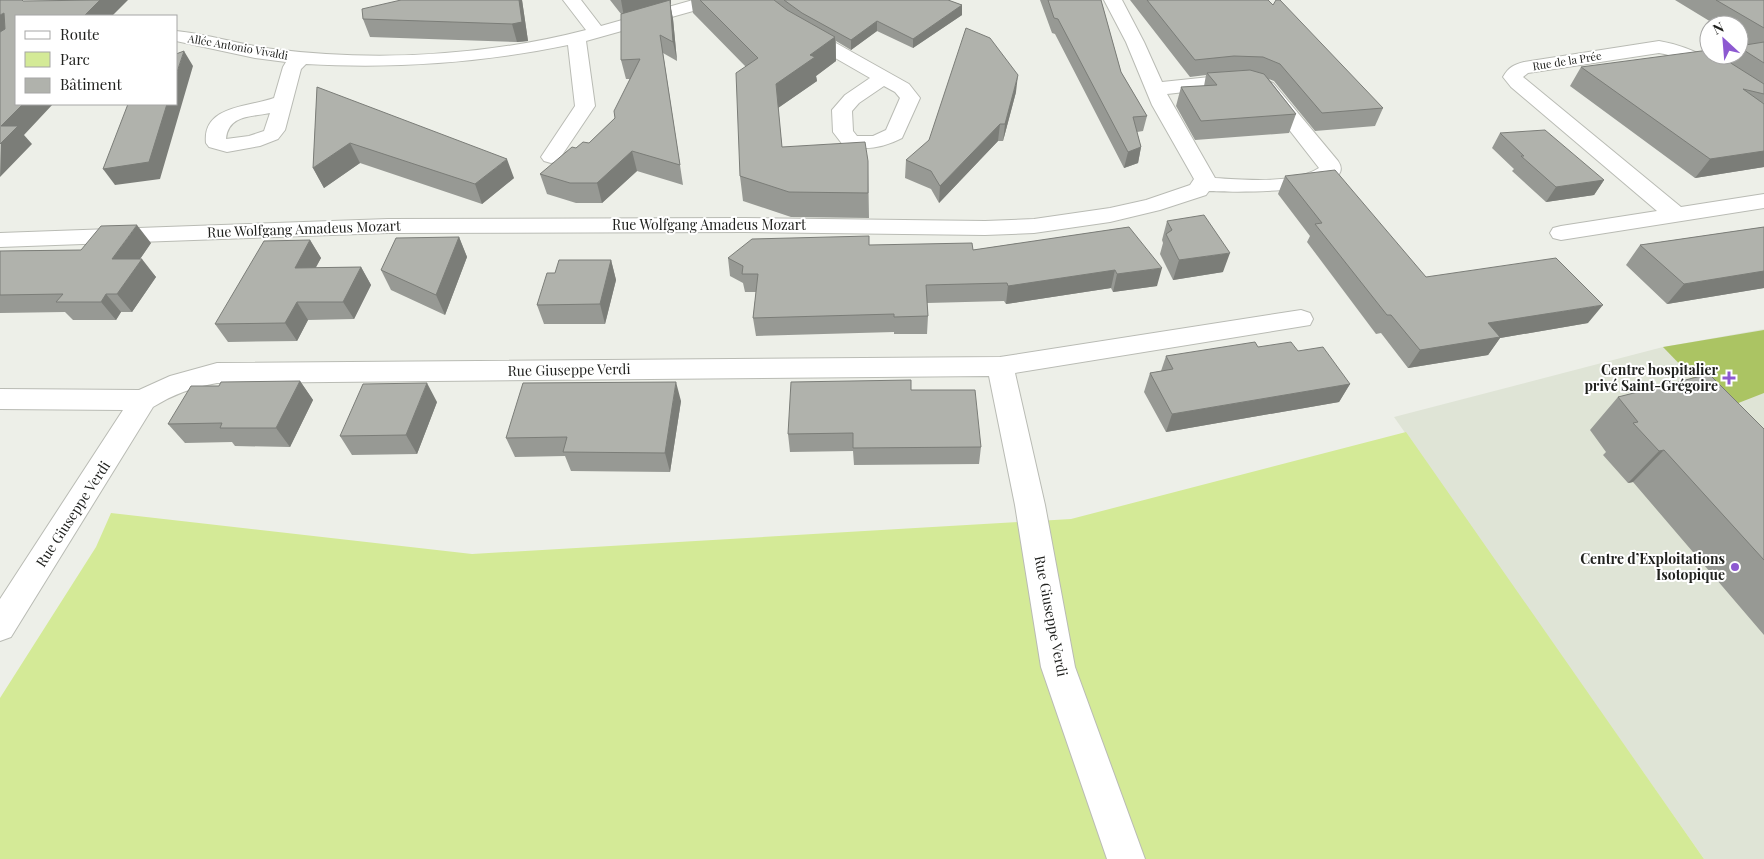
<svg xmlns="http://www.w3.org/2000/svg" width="1764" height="859" font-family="'Playfair Display',serif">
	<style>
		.built { fill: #dfe4d6 }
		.green { fill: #d4ea97 }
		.forest { fill: #abc463 }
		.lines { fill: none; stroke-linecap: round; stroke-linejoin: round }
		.minor-casing { stroke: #b9bbb4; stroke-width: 2 }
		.minor { fill: #fff; fill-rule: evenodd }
		.wall { fill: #979994 }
		.shaded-wall { fill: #7b7d78 }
		.building { fill: #b0b2ac; stroke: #7b7d78 }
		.poi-dot { fill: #8d59d1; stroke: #fff; stroke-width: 2 }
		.labels { text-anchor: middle; stroke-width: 4; stroke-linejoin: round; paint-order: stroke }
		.far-street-label { font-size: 11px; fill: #20211e; stroke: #fff }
		.street-label { font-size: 14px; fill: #20211e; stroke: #fff }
		.poi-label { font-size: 14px; font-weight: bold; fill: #20211e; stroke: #fff; text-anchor: end }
	</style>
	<rect width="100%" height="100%" fill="#edefe8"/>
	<path class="built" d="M1764,329V859H1704L1394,417L1663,347Z"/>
	<path class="green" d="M1406,432L1704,859H0V698L96,547L111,513L472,554L1071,519Z"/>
	<path class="forest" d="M1764,330V393L1723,409L1663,347Z"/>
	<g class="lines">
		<defs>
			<path id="minor" d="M563,0H581L601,26L693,0H721L718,4L586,41L595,106L558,161L551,163L544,161L541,157L575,106L568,45C481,63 394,69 306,64L301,69L285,130L278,139L260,146L227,152L209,147L206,143C202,105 250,107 274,98L283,67L286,62L255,58L176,41V31C209,34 240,45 273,49C376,62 485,56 586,30ZM270,113L264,131L249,136L226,139C228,115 251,117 270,113Z
				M748,0H768L802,24L909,84L920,98L902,138C883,148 864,151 843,145L833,132L832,110L845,95L870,78L790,32ZM884,86L895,92L900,98L886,130L873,136H857L853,131L852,111L859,103Z
				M1104,0H1122L1144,42L1162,82L1229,75L1257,77L1273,83L1338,161C1362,196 1225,192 1209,191L1206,195L1160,210L1110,222L1034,233L985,235L744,232L388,233L0,247V233L388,219L744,218L985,221L1034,219L1110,208L1146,200L1190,185L1194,179L1152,105L1126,42ZM1229,87H1244L1259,91L1319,168C1293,184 1246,180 1215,178L1167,94Z
				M1659,41C1700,48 1731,71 1764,93V108L1757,106C1727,85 1696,59 1659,53L1528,73L1523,77L1681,207L1764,194V208L1561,240L1553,238L1550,233L1553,228L1561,226L1657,211L1511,87L1503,77C1509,67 1513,65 1524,62Z
				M1301,310L1310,313L1313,319L1310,325L1015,373L1045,505L1075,667L1145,859H1107L1041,667L1015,505L989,376L217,383C193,387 174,394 153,407L11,637L0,641V599L123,410L0,409V389L139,390L170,376L217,363L1000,357Z"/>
		</defs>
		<use href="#minor" class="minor-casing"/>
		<use href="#minor" class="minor"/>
	</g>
	<path class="wall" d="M401,0H522L528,41L517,42L370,37L363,19Z
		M610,0H671V4H670L673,19L677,61L663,53L683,185L637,171L602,203H576L547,194L540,174L576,148L589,143L615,118L630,79H626L621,60V14Z
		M691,0H948L962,5V15L913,48L877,31L851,50L836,41V61L816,76L817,81L778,108L782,147L868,161L869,218L791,217L743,201L740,176L746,67L693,13Z
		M1040,0H1101L1121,72L1147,116L1143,131L1137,132L1141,147L1138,163L1124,168L1055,34L1052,33Z
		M1130,0H1268L1383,108L1375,126L1315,131L1274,81L1269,79L1296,114L1289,133L1195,140L1176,106L1181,87L1204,86L1206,75L1190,77Z
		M1675,0H1764V167L1695,178L1570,86L1581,67L1726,60L1730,55H1739V46L1747,44L1739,39V25H1716Z
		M317,87L514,178L482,204L360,163L324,188L313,168Z
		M1016,92L1003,141H998L939,203L931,189L905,178L906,160Z
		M1500,133L1604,180L1594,195L1546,202L1512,171L1514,169L1492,148Z
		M1285,176L1426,277L1588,323L1500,338L1488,355L1408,368L1381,333L1376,334L1307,242L1310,236L1278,194Z
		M1167,221L1223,272L1173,280L1160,254L1163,243L1162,240Z
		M1129,227L1157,286L1113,292L1111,288L1006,304L1004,301L927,303L928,316L927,334H894V332L756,336L753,318L756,292H745L743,283L730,276L728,258L869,245L973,250Z
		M1764,227V288L1667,304L1626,265L1640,245Z
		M459,237L467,257L445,315L391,290L381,270Z
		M310,240L321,258L315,268L361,267L371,285L354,319L308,320L297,341L228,342L215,324Z
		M151,243L140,259L156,277L132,312H121L116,320H73L65,312L0,313V251L81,250Z
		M611,260L616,280L605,324H544L537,305L555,273Z
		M1258,347L1298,351L1350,384L1339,402L1166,432L1144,392L1150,373L1161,371L1166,356Z
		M300,381L313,400L290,447L235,446L232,442L185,443L168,424L219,386Z
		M911,390L981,447L979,464L854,465L853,451L790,452L788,434Z
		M1618,397L1764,429V635L1633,482L1628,483L1603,455L1606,452L1590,430Z
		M681,401L670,472L571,471L565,456L515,457L506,438Z
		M437,402L417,454L352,455L340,436Z"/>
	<path class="shaded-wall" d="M100,0H128L112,16H84Z
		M519,0H522L528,41L517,42L512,24Z
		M621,0H671V4H670L673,19L677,61L673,42L670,5L624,17Z
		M962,5V15L913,48V39Z
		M4,13L16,30L0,38V15Z
		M877,21V31L851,50V40Z
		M835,37L836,61L816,76L817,81L778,108L776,84L810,55Z
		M184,51L193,66L160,179L115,185L103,169L167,104H176V75Z
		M1018,75L1016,92L1003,141L1005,124Z
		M23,104H53L24,135L32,144L0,177L1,126Z
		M1000,124L998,141L939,203L940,186Z
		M350,143L360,163L324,188L313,168Z
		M1141,147L1138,163L1124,168L1128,152Z
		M632,151L637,171L602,203L597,183Z
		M1764,151V167L1695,178L1710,159Z
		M507,159L514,178L482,204L475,184Z
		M1604,180L1594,195L1546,202L1556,187Z
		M137,225L151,243L127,278L112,259Z
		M459,237L467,257L445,315L436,295Z
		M310,240L321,258L306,286L295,268Z
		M1230,253L1223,272L1173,280L1179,260Z
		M142,259L156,277L132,312L117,294Z
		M611,260L616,280L605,324L600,304Z
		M361,267L371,285L354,319L343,302Z
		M1162,268L1157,286L1113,292L1117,274Z
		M1115,270L1111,288L1006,304L1008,286Z
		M1764,271V288L1667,304L1684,284Z
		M106,294L121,312L116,320L101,302Z
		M297,302L308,320L297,341L285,323Z
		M1603,305L1588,323L1500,338L1488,355L1408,368L1420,350L1488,323Z
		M300,381L313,400L290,447L276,428Z
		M676,382L681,401L670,472L665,453Z
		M427,383L437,402L417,454L406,435Z
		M1350,384L1339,402L1166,432L1172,414Z
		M1664,450L1633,482L1628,483L1659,451Z"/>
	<path class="building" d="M0,0H22L23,1L100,0L84,16H16V104H23L1,126H18L0,144V32L5,29L4,13L0,15Z
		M401,0H519L522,22L512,24L363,19L362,9Z
		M670,0L673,42L660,35L680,165L632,151L597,183H570L540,174L572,147L576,148L583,142L589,143L615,118L614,111L640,59L621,60V14Z
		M700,0H774L787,10L835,37L810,55L815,57L776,84L782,147L865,142L868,161V193L789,192L740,176L736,73L758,58Z
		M784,0H948L962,5L913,39L877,21L851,40L802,13Z
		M1048,0H1101L1121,72L1147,116L1133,117L1141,147L1128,152L1058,19L1054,18Z
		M1147,0H1268L1273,5L1276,0H1280L1383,108L1322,113L1280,64L1263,57L1234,56L1195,60Z
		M1716,0H1764V28Z
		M966,28L990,38L1018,75L1005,124H1000L940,186L931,171L906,160L929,140Z
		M1764,42V63L1739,47V46Z
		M1709,50V55H1718L1764,84V94L1743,89L1764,104V151L1710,159L1581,67Z
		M184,51L176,75V54Z
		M1250,70L1264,74L1296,114L1201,121L1181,87L1217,85L1207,73Z
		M317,87L507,159L475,184L350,143L313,168Z
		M128,104H167L149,162L103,169Z
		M1545,130L1604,180L1556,187L1521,156H1524L1500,133Z
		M1335,170L1426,277L1556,258L1603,305L1488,323L1500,337L1420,350L1391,315H1387L1315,224L1322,223L1285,176Z
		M1204,215L1230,253L1179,260L1166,234L1172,230L1167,221Z
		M137,225L112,259H142L117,294H106L101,302H56L63,294L0,295V251L81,250L101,226Z
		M1129,227L1162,268L1117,274L1115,270L1008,286L1007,283L926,285L928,316L894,317V314L753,318L758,274H742L743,266L728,258L752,239L869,236V245L972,243L973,250Z
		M1764,227V271L1684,284L1640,245Z
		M459,237L436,295L381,270L396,238Z
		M310,240L295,268L361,267L343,302H297L285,323L215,324L264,241Z
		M559,260H611L600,304L537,305L547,273H555Z
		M1255,342L1258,347L1291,342L1298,351L1323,347L1350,384L1172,414L1150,373L1173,369L1166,356Z
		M1709,374L1764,429V560L1664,450L1659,451L1633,423L1638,422L1618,397Z
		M911,380V390H975L981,447L853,448V433L788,434L791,382Z
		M300,381L276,428H220L222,423L168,424L191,386H219L221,382Z
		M676,382L665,453L563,452L567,437L506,438L523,383Z
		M427,383L406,435L340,436L363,384Z"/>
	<g class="poi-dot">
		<path d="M1726.5 370.5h5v5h5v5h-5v5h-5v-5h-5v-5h5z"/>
		<circle cx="1735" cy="567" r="5"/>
	</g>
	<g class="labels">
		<g class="far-street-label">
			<text transform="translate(238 47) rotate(10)" y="4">Allée Antonio Vivaldi</text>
			<text transform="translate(1567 61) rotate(-9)" y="4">Rue de la Prée</text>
		</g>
		<g class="street-label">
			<text x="709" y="230">Rue Wolfgang Amadeus Mozart</text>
			<text transform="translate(304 229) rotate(-2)" y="5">Rue Wolfgang Amadeus Mozart</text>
			<text transform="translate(569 370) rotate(-1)" y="5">Rue Giuseppe Verdi</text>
			<text transform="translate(73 514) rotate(-57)" y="5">Rue Giuseppe Verdi</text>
			<text transform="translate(1051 616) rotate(79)" y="5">Rue Giuseppe Verdi</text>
		</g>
		<g class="poi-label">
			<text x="1718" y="375">Centre hospitalier<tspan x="1718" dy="16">privé Saint-Grégoire</tspan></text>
			<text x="1725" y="564">Centre d’Exploitations<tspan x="1725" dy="16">Isotopique</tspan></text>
		</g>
	</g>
	<rect x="15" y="15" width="162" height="90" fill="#ffffff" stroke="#a6a6a5"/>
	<rect x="25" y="31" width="25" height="8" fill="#ffffff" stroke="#a6a6a5"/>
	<text x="60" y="40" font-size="15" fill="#20211e">Route</text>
	<rect x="25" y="52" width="25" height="15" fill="#d4ea97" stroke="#a6a6a5"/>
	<text x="60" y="65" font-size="15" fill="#20211e">Parc</text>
	<rect x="25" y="78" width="25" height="15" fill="#b0b2ac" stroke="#a6a6a5"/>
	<text x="60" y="90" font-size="15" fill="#20211e">Bâtiment</text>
	<g transform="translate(1724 40) rotate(334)"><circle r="24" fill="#ffffff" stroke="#a6a6a5"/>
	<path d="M0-4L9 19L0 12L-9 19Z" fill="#8d59d1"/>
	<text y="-8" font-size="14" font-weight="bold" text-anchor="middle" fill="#20211e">N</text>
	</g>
</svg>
